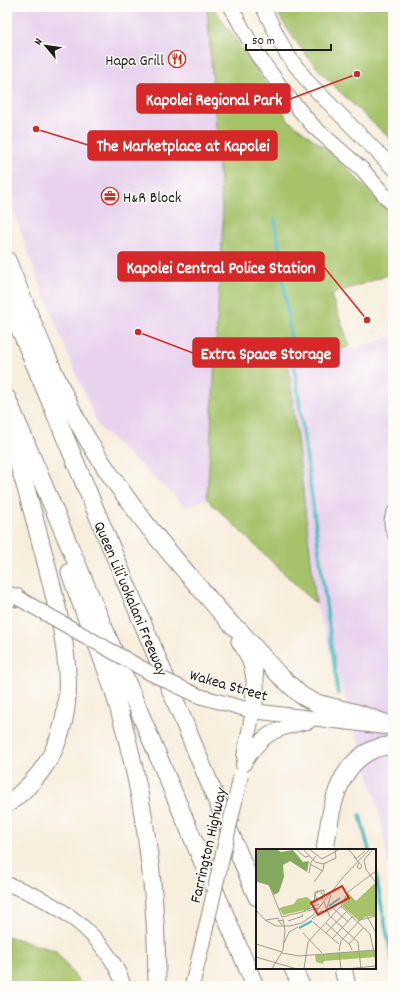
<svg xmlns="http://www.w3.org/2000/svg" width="400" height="993" font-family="Dekko,sans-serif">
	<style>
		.built { fill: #e8d2ee }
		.green { fill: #a6c36a; stroke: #617043 }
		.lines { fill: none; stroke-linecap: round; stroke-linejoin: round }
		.stream { stroke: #4dbbc3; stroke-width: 3.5 }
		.minor-casing { stroke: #8a857c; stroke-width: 11 }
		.primary-casing { stroke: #8a857c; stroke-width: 16 }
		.motorway-casing { stroke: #8a857c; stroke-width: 19 }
		.minor { stroke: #fff; stroke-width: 9 }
		.primary { stroke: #fff; stroke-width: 14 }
		.motorway { stroke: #fff; stroke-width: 17 }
		.primary-bridge-casing { stroke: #8a857c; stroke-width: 16; stroke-linecap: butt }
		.primary-bridge { stroke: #fff; stroke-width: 14 }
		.labels { text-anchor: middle; stroke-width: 3; stroke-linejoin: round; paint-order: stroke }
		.poi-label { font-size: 16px; fill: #1c1c1c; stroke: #fdfcf7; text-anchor: end }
		.street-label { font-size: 16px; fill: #1c1c1c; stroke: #fdfcf7 }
		.inset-river { fill: none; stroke: #4dbbc3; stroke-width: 2 }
		.inset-road { fill: none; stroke: #a09a90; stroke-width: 1 }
		.view { fill: #c8321e; fill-opacity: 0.15; stroke: #c8321e; stroke-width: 2 }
		.inset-edge { fill: none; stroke: #1c1c1c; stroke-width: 2 }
		.leader { fill: none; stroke: #d62828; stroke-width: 1.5 }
		.callout-dot { fill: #d62828; stroke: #fdfcf7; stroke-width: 1.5 }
		.callout { fill: #d62828; stroke: #d62828; stroke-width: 1.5 }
		.callout-label { font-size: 17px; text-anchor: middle; font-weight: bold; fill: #fff }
	</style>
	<rect width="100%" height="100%" fill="#fdfcf7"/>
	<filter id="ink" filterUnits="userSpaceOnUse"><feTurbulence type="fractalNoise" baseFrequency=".025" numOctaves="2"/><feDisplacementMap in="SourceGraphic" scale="8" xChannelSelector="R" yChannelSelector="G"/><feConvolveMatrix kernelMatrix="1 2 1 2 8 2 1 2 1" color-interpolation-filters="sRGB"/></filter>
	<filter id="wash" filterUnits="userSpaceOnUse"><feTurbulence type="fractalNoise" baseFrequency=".012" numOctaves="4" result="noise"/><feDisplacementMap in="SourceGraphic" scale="16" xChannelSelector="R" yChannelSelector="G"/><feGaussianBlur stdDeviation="0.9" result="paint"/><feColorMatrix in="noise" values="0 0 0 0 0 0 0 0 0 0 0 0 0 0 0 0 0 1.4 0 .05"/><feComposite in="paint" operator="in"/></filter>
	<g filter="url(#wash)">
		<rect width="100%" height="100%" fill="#f8eedd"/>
		<path class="built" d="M7,7H207L223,222L207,499L186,507L99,427L66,350L32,264L7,193Z
			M393,337V885L377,802L316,604L287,353L319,357Z"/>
		<path class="green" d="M207,7H213L254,66L281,107L287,119L335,156L393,216V273L331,295L350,346L319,357L287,353L316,604L207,499L223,222Z
			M275,7H393V141C348,100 303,62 275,7Z
			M7,936L56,951L82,986H7Z"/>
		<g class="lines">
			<path class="stream" d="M275,219L338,694
				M360,815L369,850
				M375,871L393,966"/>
		</g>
	</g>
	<g filter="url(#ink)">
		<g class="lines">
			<defs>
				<path id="minor" d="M393,510C388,518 388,527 393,535"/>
				<path id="primary" d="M231,7L256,53L286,94L314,127L362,169L393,205
					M263,7L286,53L309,83L393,168
					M199,696L253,711L385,727
					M244,757L253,711
					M243,765C262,734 272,729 308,722
					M7,884C56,901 106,934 124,986
					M192,986L202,945"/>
				<path id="motorway" d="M7,260C30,316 52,373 80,426C121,500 177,562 232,625L240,631L278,674L302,696L316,703L357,713L393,726
					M7,298L257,897
					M7,398L255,986
					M7,433C23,471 32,511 43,551C66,641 97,740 7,804
					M70,572C83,612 101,651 114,692C143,786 157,888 157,986
					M7,595L18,598
					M240,641C257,665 257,683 253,711
					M325,850C330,815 335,767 372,750C378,747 386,746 393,745
					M293,968L301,986
					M343,968L347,986"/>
			</defs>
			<use href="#minor" class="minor-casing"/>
			<use href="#primary" class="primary-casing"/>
			<use href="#motorway" class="motorway-casing"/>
			<use href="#minor" class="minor"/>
			<use href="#primary" class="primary"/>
			<use href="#motorway" class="motorway"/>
			<defs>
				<path id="primary-bridge" d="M18,598L152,674L199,696
					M202,945L241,775"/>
			</defs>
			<use href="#primary-bridge" class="primary-bridge-casing"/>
			<use href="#primary-bridge" class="primary-bridge"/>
		</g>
	</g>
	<defs>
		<symbol id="restaurant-ring" viewBox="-11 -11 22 22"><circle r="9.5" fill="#fdfcf7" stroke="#c8321e" stroke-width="1.5"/><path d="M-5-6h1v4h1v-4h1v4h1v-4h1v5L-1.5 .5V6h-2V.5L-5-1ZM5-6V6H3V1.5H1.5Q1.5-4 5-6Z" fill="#c8321e"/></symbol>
		<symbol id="office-ring" viewBox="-11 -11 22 22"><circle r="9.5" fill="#fdfcf7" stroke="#c8321e" stroke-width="1.5"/><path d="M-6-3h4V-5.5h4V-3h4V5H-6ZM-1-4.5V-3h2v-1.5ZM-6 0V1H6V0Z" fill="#c8321e"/></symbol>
	</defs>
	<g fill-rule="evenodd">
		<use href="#restaurant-ring" x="167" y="49" width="20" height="20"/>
		<use href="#office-ring" x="100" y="186" width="20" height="20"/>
	</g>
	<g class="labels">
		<g class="poi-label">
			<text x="164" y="65">Hapa Grill</text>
			<text x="123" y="202" text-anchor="start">H&amp;R Block</text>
		</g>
		<g class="street-label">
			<text transform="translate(132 598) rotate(67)" y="6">Queen Liliʻuokalani Freeway</text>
			<text transform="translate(229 684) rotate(16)" y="6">Wakea Street</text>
			<text transform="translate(207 845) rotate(-77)" y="6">Farrington Highway</text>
		</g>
	</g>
	<g transform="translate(256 849)">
		<rect width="120" height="120" fill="#f8eedd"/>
		<path d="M119,34L120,67H111L103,72L86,57L92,44L100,52ZM51,48L57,53L53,60L27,66L23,59L38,55L41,50ZM120,101V108L68,112L67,115L60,113L59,106Z" fill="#a6c36a"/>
		<path d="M0,0H20L25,3L37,1L47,13L53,12L51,23L34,12L27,16L28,28L23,43L18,46L13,36L0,32Z" fill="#84a95e"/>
		<path class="inset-river" d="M73,57L84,49M43,79L56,72"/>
		<path class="inset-road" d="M40,0L49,8L53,7M47,0L59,13L67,15L80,9L79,0M53,0L66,10L84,0M92,0L100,9M98,8L106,17L104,20L101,18L103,14M100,10L109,2M54,15L67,22M109,19L120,34M110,20L108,11L117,0M53,24L55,13L60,7M0,32L13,36L26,68M58,33L67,21L68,15M68,48L64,42L59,45L61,51L68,49M68,53L74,68M58,57L59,43L68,41V47M85,57L114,85L120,112M77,59L92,73M0,61L9,71L20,77H34L46,74L57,66L89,26L114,0M48,62L63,55M51,62L63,59M70,62L75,46M111,67L120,84M26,68L50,62M75,68L102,93L105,120M56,70L65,62L71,63M10,71L23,69M32,72L47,67L46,65M57,73L83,95M70,74L94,96L96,101M26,76L22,71L28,72M47,84L66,104M70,84L91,62M76,90L97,67M28,94L33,83L42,78M0,95L26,103M93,95L108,78M83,102L85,92L104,71L120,67M26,104L43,107L120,101M83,104L85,120M0,108L41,120M16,120L27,101L29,81L27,70M48,120L52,93L85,57L92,43L120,22M89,120L120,117"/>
		<path class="view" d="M86,37L93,49L62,66L55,54Z"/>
		<rect width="120" height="120" class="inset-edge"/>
	</g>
	<path class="leader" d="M357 74L290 99M36 129L88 145M367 320L324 267M138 332L193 353"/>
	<g class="callout-dot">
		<circle cx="357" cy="74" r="4"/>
		<circle cx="36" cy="129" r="4"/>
		<circle cx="367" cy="320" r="4"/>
		<circle cx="138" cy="332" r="4"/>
	</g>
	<g class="callout">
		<rect x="137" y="84" width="153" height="29" rx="4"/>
		<rect x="88" y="131" width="189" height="29" rx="4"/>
		<rect x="118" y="252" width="206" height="29" rx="4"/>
		<rect x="193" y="338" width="146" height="29" rx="4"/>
	</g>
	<g class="callout-label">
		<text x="214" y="105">Kapolei Regional Park</text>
		<text x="183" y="151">The Marketplace at Kapolei</text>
		<text x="221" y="273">Kapolei Central Police Station</text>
		<text x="266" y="359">Extra Space Storage</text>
	</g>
	<rect width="400" height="993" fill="none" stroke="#fdfcf7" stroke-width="24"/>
	<g transform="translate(46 46) rotate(299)" stroke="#fdfcf7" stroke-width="3" paint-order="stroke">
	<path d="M0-3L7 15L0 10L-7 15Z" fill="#1c1c1c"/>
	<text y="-6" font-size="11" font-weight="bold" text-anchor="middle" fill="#1c1c1c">N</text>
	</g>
	<path d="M246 44v6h85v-6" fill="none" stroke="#1c1c1c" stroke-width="2"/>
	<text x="252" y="44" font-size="12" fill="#1c1c1c" stroke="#fdfcf7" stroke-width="3" paint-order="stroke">50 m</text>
</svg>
